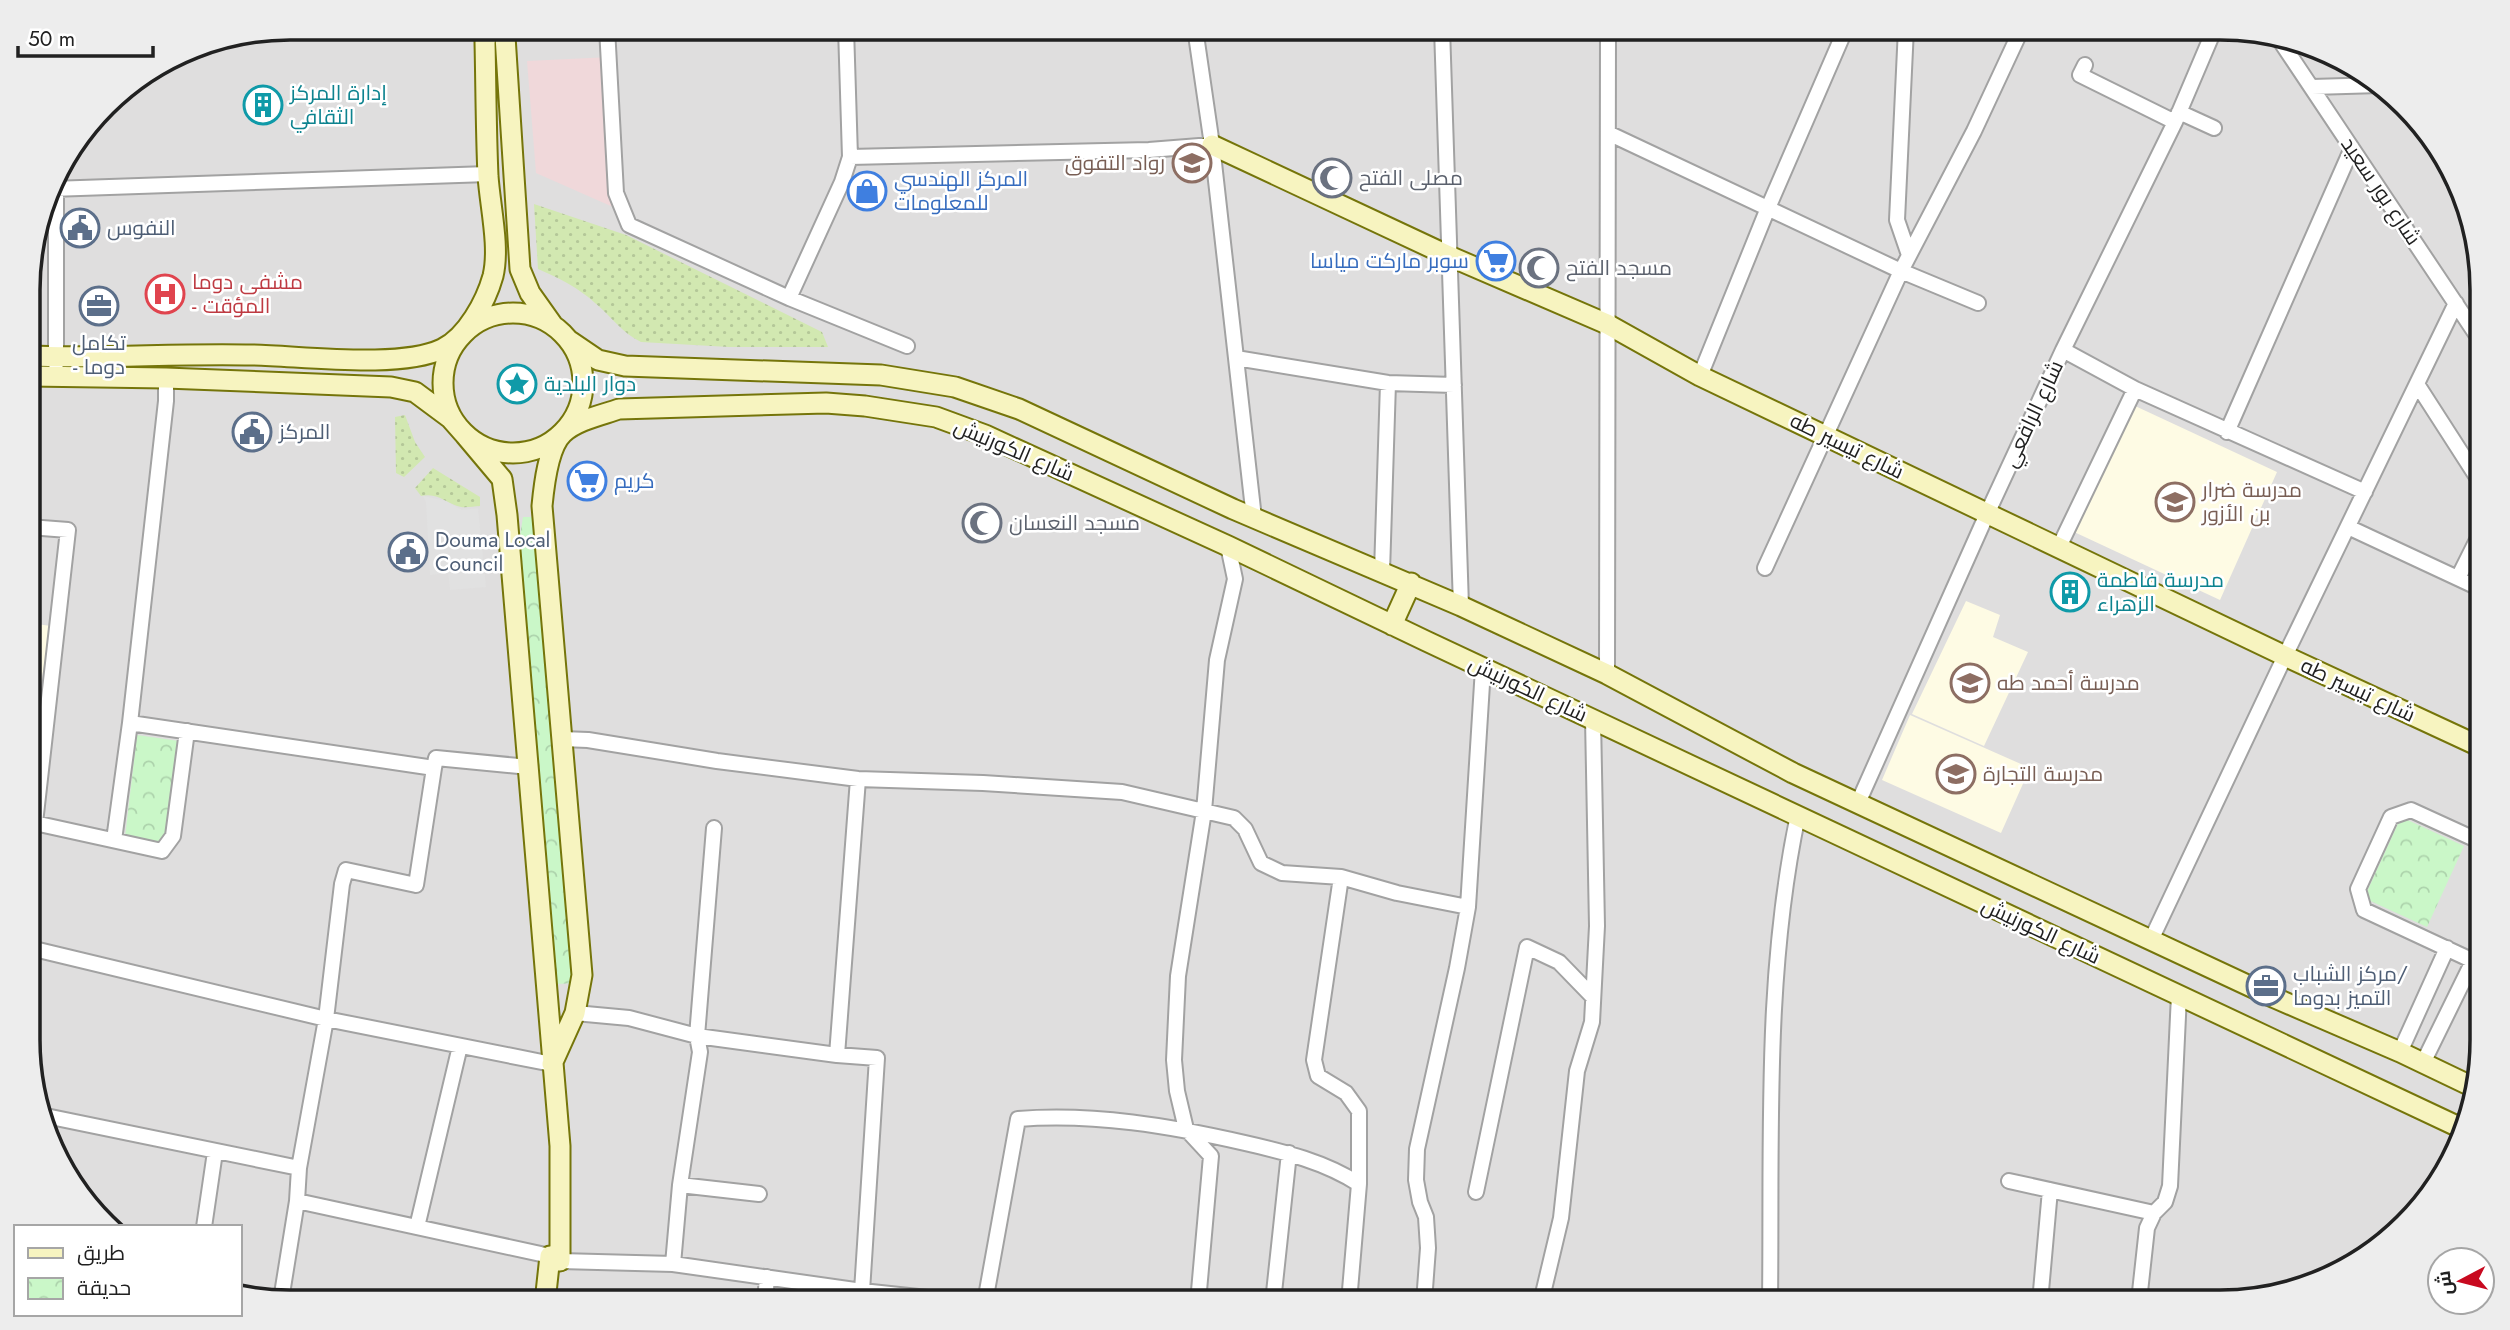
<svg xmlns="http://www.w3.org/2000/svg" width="2510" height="1330" font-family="Jost,Cairo,sans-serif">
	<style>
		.residential { fill: #dfdede }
		.commercial { fill: #f0d8da }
		.education { fill: #fefbe4 }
		.park { fill: url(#park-crowns) }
		.garden { fill: url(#garden-dots) }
		.parking { fill: #e1e1e1 }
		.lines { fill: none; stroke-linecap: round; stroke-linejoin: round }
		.street-casing { stroke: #a2a2a2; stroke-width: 18 }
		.secondary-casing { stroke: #75750a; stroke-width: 23 }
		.street { stroke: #fff; stroke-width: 14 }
		.secondary { stroke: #f7f4c0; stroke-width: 19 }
		.labels { text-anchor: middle; stroke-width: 5; stroke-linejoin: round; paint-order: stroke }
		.culture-label { font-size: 21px; fill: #0d838f; stroke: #fff; text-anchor: start }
		.education-label { font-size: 21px; fill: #785e54; stroke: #fff; text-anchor: start }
		.worship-label { font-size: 21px; fill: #5b616d; stroke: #fff; text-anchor: start }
		.shop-label { font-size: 21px; fill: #366cbe; stroke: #fff; text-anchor: start }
		.street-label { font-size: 21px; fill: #212121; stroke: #fff }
		.service-label { font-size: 21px; fill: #4e5e75; stroke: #fff; text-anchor: start }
		.health-label { font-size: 21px; fill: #be3a42; stroke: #fff; text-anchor: start }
		.rim { fill: none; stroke: #212121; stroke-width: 3.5 }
	</style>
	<defs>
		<pattern id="park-crowns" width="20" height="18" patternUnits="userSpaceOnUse" patternTransform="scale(1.75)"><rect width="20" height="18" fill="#caf7c8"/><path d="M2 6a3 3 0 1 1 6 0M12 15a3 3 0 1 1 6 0" fill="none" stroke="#add3ac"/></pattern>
		<pattern id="garden-dots" width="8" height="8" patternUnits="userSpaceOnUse" patternTransform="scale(1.75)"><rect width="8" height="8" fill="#d2e8b1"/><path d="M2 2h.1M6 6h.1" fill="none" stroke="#b4c798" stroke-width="1.8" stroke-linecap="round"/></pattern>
	</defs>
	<rect width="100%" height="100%" fill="#f1ede8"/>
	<path class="residential" d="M290,28H2220L2336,55L2393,93L2438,144L2480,256L2482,1040L2455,1156L2417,1213L2365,1258L2304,1288L2237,1301L290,1302L240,1290V1227H116L82,1199L48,1140L30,1074L29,273L55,174L117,93L190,48Z"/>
	<path class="commercial" d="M611,57L622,211L536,173L527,61Z"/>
	<path class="education" d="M2133,405L2277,472L2220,600L2072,531Z
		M1966,601L2000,615L1993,637L2028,652L1984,746L1912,714Z
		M29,623L51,626L30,745Z
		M1910,715L2030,768L2001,833L1882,780Z"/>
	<path class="park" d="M523,517H532L537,532L576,983L557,984L519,542Z
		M137,735L179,741L165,839L154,844L125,837Z
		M2401,817L2464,846L2427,927L2364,898Z"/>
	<path class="garden" d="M534,204L626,235L822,332L828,347H729L641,342C622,333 611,316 595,303C579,288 559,278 538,269Z
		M405,415L415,442L425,457L404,477L396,473L395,417Z
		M433,468L480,497V506C474,506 467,508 461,507C446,504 439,492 421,496L415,488Z"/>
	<path class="parking" d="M423,496L446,501L462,510L478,508L486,587L450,590L448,573L430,575L426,502Z"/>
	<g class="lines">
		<defs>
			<path id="street" d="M607,28L616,193L629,225L789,298L907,346
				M1195,28L1212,145L1254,518
				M1442,28L1461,606
				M1906,28L1897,220L1909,255
				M2281,42L2480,340
				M2085,65L2080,75L2175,122
				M2312,87L2380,85
				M2179,112L2214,128
				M1608,133L1901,271L1978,303
				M850,157L1149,150L1212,145
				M51,189L488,174
				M789,298L842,182L850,157L846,28
				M2063,350L2135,389L2365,492
				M1236,358L1388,383L1454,385
				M56,364V173
				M1700,376L1768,208L1846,28
				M2417,384L2480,482
				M2227,432L2352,148
				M29,527L68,530L35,823
				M2348,527L2481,589
				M2059,547L2135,389
				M1765,568L1901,271L1974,131L2022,28
				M1382,572L1388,383
				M2458,578L2481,532
				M1607,674L1608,28
				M130,723L434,768L416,885L346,870L342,884L326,1019L299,1168L297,1201L281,1300
				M562,739L588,740L717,761L858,779L983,783L1122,792L1234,818L1245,829L1261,863L1282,873L1341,877L1397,893L1468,907
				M434,768L436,758L529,767
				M1858,803L1987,514L2063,350L2175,122L2215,28
				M30,822L162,851L173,836L187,731
				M114,840L130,723L166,401V378
				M2481,842L2411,810L2391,817L2358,889L2364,910L2482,965
				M1341,877L1314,1060L1318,1076L1346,1093L1359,1111V1184
				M2151,940L2285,656L2456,303
				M30,948L326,1019L552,1064
				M575,1013L629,1018L697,1036L837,1055L858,779
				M2400,1052L2447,948
				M837,1055L877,1058L862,1291
				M2423,1063L2473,961
				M41,1115L299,1168
				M2009,1181L2154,1213
				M680,1185L759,1194
				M1476,1192L1527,947L1559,962L1593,997
				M297,1201L550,1256
				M204,1227L215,1152
				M417,1227L460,1046
				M560,1261L673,1264L862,1291L965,1302
				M673,1264L680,1185L700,1052L697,1036L714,828
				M2139,1301L2147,1228L2154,1213L2165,1202L2170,1186L2179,995
				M765,1302L767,1277
				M985,1302L1018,1119C1094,1113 1171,1126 1245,1143C1285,1152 1325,1162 1359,1184L1349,1302
				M1198,1302L1211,1156L1186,1129L1177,1091L1174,1060L1178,976L1204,811L1217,660L1235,579L1228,546
				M1273,1302L1289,1153
				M1424,1302L1428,1248L1426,1217L1420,1202L1416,1180L1417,1149L1457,968L1468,907L1483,668
				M1541,1302L1561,1218L1577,1071L1592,1022L1597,926L1593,719
				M1770,1302C1772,1139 1764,975 1798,815
				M2040,1302L2050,1190"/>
			<path id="secondary" d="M499,28L505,36L520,269L530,293L552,324
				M1212,145L1449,256L1607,324L1700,376L2285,656L2481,747
				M443 383a70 70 0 1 1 140 0a70 70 0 1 1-140 0Z
				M570,341L598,360L625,366L881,375L955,387L1019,409L1233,509L1461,606L1607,674L1793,773L2275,998L2400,1052L2471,1086
				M29,356C103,359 178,353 252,355C303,356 399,369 442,349C467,337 486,301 493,276C500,247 490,206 488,176C486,131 486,87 485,42L488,28
				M29,376L166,378L391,387L415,392L450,418L465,435L502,479L507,515L560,1146V1261L550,1256L545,1302
				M1392,625L1411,583
				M552,1064L575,1013L582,975L542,506C544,485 548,447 563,433C577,420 602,415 619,409L826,403L865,406L936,417L985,435L1228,546L1426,641L2461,1128"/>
		</defs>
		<use href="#street" class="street-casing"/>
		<use href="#secondary" class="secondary-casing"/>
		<use href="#street" class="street"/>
		<use href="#secondary" class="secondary"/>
	</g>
	<defs>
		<symbol id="building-ring" viewBox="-11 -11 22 22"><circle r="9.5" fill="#fff" stroke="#0f9aa8" stroke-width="1.5"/><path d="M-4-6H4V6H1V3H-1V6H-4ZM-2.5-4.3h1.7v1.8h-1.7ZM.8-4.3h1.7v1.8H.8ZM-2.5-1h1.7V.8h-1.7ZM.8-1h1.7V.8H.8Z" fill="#0f9aa8"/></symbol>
		<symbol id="school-ring" viewBox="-11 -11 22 22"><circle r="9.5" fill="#fff" stroke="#8d6e63" stroke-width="1.5"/><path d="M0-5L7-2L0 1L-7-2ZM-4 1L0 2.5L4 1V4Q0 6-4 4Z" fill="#8d6e63"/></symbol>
		<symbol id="mosque-ring" viewBox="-11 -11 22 22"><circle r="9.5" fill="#fff" stroke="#6b7280" stroke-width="1.5"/><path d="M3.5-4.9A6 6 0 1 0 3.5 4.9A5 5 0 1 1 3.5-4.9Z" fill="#6b7280"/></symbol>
		<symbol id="shop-ring" viewBox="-11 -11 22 22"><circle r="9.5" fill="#fff" stroke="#3f7fe0" stroke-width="1.5"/><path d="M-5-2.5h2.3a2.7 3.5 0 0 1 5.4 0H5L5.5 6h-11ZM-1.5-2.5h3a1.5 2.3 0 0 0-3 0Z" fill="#3f7fe0"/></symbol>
		<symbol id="civic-ring" viewBox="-11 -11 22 22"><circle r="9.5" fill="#fff" stroke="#5c6f8a" stroke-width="1.5"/><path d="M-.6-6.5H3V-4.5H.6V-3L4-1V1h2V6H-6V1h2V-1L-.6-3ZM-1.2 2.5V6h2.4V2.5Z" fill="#5c6f8a"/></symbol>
		<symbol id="supermarket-ring" viewBox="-11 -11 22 22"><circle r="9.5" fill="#fff" stroke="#3f7fe0" stroke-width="1.5"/><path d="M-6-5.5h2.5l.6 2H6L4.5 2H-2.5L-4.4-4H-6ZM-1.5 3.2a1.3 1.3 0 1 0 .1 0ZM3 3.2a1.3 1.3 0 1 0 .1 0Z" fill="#3f7fe0"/></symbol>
		<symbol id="hospital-ring" viewBox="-11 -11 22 22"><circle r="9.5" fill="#fff" stroke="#e0444e" stroke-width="1.5"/><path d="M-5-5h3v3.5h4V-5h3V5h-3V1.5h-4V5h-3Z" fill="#e0444e"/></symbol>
		<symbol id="office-ring" viewBox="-11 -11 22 22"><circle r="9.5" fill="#fff" stroke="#5c6f8a" stroke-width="1.5"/><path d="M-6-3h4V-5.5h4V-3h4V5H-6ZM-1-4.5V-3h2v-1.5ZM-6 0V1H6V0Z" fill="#5c6f8a"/></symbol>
		<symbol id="sight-ring" viewBox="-11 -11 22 22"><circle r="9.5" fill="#fff" stroke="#0f9aa8" stroke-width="1.5"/><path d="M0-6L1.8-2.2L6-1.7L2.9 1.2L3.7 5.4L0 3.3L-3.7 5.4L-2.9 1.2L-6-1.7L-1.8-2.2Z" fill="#0f9aa8"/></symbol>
	</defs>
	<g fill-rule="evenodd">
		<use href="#building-ring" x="241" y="83" width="44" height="44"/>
		<use href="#school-ring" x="1170" y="141" width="44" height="44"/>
		<use href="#mosque-ring" x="1310" y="156" width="44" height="44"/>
		<use href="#shop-ring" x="845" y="169" width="44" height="44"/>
		<use href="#civic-ring" x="58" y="206" width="44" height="44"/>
		<use href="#supermarket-ring" x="1474" y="239" width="44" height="44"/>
		<use href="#mosque-ring" x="1517" y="246" width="44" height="44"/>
		<use href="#hospital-ring" x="143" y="272" width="44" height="44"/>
		<use href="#office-ring" x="77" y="284" width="44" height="44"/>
		<use href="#sight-ring" x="495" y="362" width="44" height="44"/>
		<use href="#civic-ring" x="230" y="410" width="44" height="44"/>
		<use href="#supermarket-ring" x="565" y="459" width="44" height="44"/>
		<use href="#school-ring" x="2153" y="480" width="44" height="44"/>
		<use href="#mosque-ring" x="960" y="501" width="44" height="44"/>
		<use href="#civic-ring" x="386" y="530" width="44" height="44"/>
		<use href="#building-ring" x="2048" y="570" width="44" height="44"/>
		<use href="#school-ring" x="1948" y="661" width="44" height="44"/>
		<use href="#school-ring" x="1934" y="752" width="44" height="44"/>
		<use href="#office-ring" x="2244" y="964" width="44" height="44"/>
	</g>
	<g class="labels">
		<g class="culture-label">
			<text x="290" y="100">إدارة المركز<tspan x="290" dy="24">الثقافي</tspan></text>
			<text x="544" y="391">دوار البلدية</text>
			<text x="2097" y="587">مدرسة فاطمة<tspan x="2097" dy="24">الزهراء</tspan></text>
		</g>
		<g class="education-label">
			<text x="1165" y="170" text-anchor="end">رواد التفوق</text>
			<text x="2202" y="497">مدرسة ضرار<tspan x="2202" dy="24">بن الأزور</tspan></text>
			<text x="1997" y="690">مدرسة أحمد طه</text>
			<text x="1983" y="781">مدرسة التجارة</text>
		</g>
		<g class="worship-label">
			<text x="1359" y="185">مصلى الفتح</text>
			<text x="1566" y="275">مسجد الفتح</text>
			<text x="1009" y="530">مسجد النعسان</text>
		</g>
		<g class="shop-label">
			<text x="894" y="186">المركز الهندسي<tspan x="894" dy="24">للمعلومات</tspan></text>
			<text x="1469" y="268" text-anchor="end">سوبر ماركت مياسا</text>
			<text x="614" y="488">كريم</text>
		</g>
		<g class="street-label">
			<text transform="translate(2381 191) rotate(56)" y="7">شارع بور سعيد</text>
			<text transform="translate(2033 414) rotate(-65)" y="7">شارع الرافعي</text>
			<text transform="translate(1847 446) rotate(26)" y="7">شارع تيسير طه</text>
			<text transform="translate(1014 450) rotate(23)" y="7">شارع الكورنيش</text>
			<text transform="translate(1528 689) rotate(25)" y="7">شارع الكورنيش</text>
			<text transform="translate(2358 690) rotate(25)" y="7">شارع تيسير طه</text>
			<text transform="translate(2041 931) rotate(25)" y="7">شارع الكورنيش</text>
		</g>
		<g class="service-label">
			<text x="107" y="235">النفوس</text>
			<text x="99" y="350" text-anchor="middle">تكامل<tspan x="99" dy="24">- دوما</tspan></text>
			<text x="279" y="439">المركز</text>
			<text x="435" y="547">Douma Local<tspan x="435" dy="24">Council</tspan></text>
			<text x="2293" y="981">مركز الشباب/<tspan x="2293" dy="24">التميز بدوما</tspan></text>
		</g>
		<g class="health-label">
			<text x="192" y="289">مشفى دوما<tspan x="192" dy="24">- المؤقت</tspan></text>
		</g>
	</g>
	<path d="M0 0H2510V1330H0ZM290 40H2220A250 250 0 0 1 2470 290V1040A250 250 0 0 1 2220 1290H290A250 250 0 0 1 40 1040V290A250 250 0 0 1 290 40Z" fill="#ededed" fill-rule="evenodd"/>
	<path class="rim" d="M290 40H2220A250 250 0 0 1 2470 290V1040A250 250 0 0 1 2220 1290H290A250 250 0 0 1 40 1040V290A250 250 0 0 1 290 40Z"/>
	<rect x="14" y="1225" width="228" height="91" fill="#ffffff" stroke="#a6a6a6" stroke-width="2"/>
	<rect x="28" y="1248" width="35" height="10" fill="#f7f4c0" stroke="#a6a6a6" stroke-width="2"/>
	<text x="77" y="1260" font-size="21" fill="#212121">طريق</text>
	<rect x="28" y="1278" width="35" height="21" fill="url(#park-crowns)" stroke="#a6a6a6" stroke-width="2"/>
	<text x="77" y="1295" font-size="21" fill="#212121">حديقة</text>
	<g transform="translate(2461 1281) rotate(263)"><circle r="33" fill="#ffffff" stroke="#a6a6a6" stroke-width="2"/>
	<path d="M0-5L12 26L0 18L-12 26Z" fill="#c8091f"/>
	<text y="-10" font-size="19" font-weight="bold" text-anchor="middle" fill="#212121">ش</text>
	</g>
	<path d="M18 46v10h135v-10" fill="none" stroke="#212121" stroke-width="3.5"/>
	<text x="28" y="46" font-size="21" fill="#212121" stroke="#ffffff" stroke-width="5" paint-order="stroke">50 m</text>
</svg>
